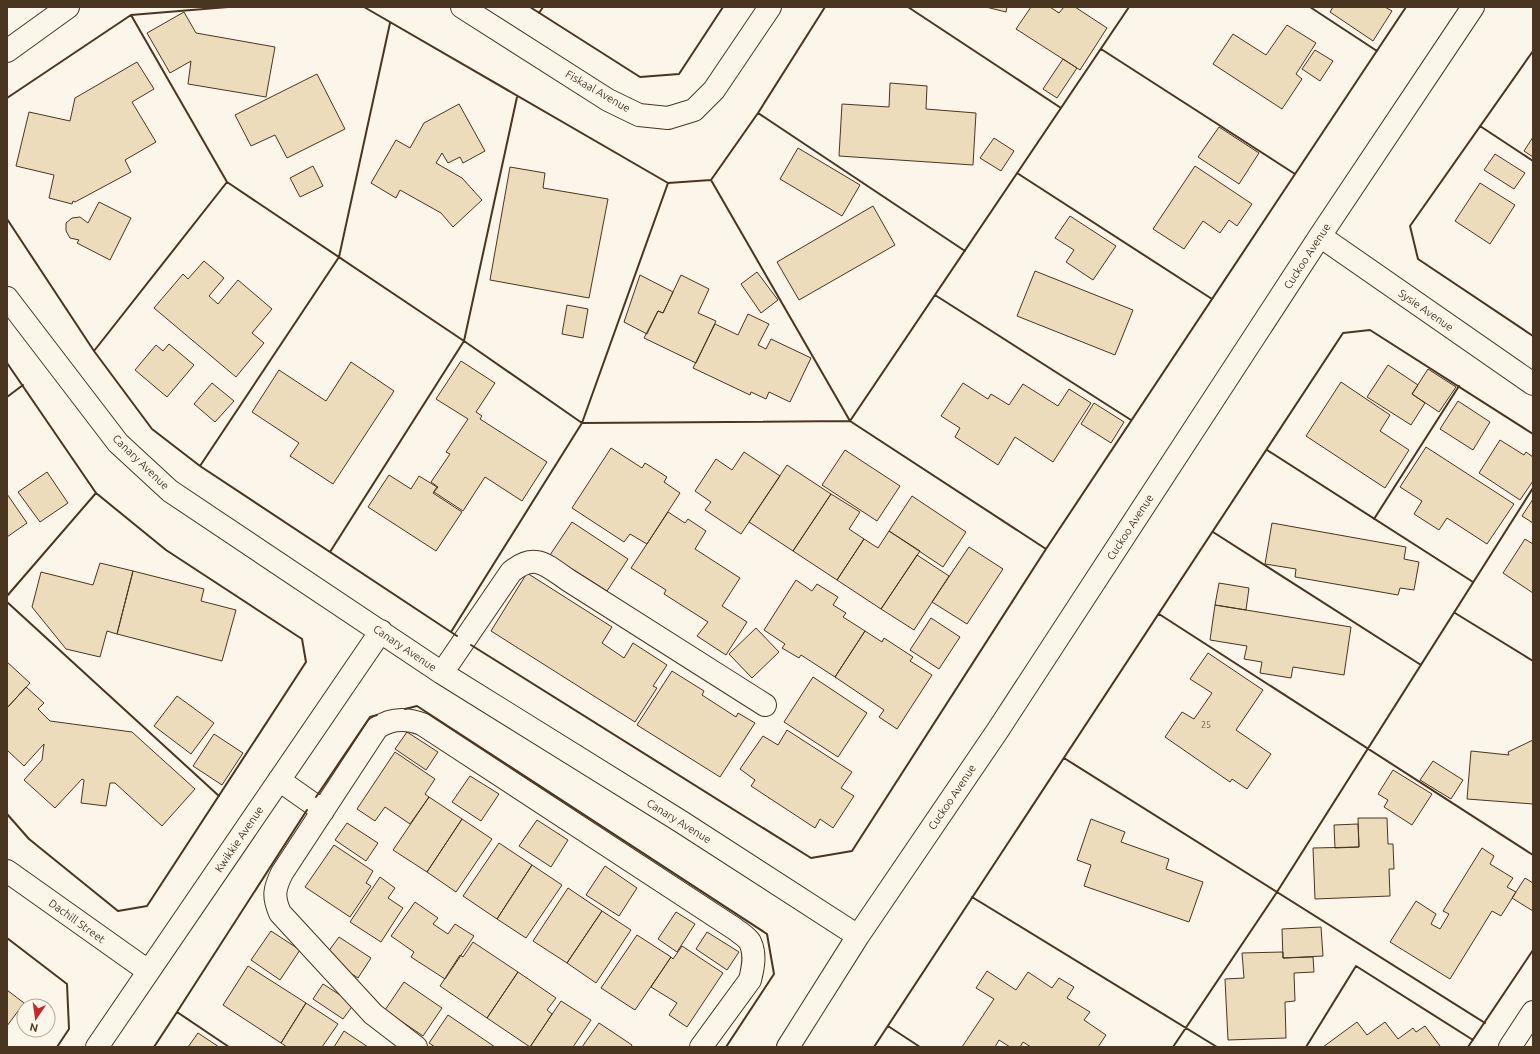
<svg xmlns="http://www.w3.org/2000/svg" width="1540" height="1054" font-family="Ubuntu,sans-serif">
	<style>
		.building { fill: #ecdcbc; stroke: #4a3520 }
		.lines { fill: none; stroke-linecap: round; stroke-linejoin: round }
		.minor-casing { stroke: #4a3520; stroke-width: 24 }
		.minor { stroke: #fbf6e9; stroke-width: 22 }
		.wall { stroke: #4a3520; stroke-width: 2 }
		.labels { text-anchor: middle; stroke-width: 3; stroke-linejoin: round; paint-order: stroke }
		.number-label { font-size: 9px; fill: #725f47 }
		.street-label { font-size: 11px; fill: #4a3520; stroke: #fbf6e9 }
	</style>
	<rect width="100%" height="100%" fill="#fbf6e9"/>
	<path class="building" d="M986,7H1007L1006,12Z
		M1031,7H1050L1059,13L1064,7H1075L1107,28L1080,70L1016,29Z
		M1333,7H1385L1392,11L1373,41L1330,12Z
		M184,12L196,33L275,47L266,97L188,84L191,61L170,73L147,33Z
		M1287,25L1316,43L1296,74L1302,79L1282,109L1213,64L1233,34L1266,55Z
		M1315,50L1333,61L1320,81L1302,69Z
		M1063,59L1077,68L1057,98L1043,89Z
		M137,62L154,89L132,102L156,142L125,160L131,172L75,202L73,201L72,204L49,198L54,175L16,166L29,112L70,121L75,98Z
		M317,74L345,129L287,158L275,135L251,146L235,115Z
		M890,83L927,86L926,109L976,113L973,165L839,156L842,104L889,107Z
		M459,104L485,151L463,163L460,157L448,163L442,153L436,163L462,178L482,200L453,227L441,213L400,190L396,198L371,183L396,140L410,148L424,123Z
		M1219,127L1259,153L1239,184L1198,157Z
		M1533,137V157L1524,151Z
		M994,138L1014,151L1001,171L980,158Z
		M798,148L860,185L842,216L780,179Z
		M1495,154L1525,173L1514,189L1484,170Z
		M313,166L323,186L300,197L290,178Z
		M1195,166L1252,204L1237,226L1229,220L1220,233L1203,221L1184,249L1153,229Z
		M510,167L545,173L543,188L608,199L589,298L490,280Z
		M1480,183L1515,205L1490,244L1455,221Z
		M99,202L131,218L110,260L77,243L79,240L70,238L66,231V223L72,218L80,217L88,223Z
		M873,206L895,245L799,300L777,262Z
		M1070,216L1116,246L1093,280L1066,262L1074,250L1055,238Z
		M204,261L224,278L209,296L218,304L238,280L272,309L252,333L264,343L236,377L154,308L183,274L188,279Z
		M1035,271L1133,310L1115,355L1017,316Z
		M757,272L778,300L761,313L741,284Z
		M640,275L673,292L663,313L658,311L647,334L624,322Z
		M681,275L709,289L698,313L716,321L696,363L644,338L658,311L663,313Z
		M567,305L588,309L583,338L562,334Z
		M748,314L769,324L758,345L766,349L771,339L811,358L790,402L769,392L766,399L751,392L750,395L693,368L715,324L738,335Z
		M169,344L194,365L167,397L135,370L156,345L163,351Z
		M461,361L495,383L476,412L482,416L480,419L547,462L522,501L485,477L463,511L434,492L438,487L431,482L450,454L446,452L468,419L436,399Z
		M351,362L394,391L333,484L290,456L299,443L252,412L279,370L326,401Z
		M1388,365L1418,385L1412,394L1425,403L1411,425L1367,397Z
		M1428,369L1456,387L1439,412L1412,394Z
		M1341,382L1390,415L1380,431L1409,450L1385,488L1306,436Z
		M212,383L234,401L215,422L194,404Z
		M963,383L988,399L991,394L1009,405L1023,384L1058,406L1069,389L1091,403L1053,462L1015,437L998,465L955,437L960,428L941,416Z
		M1458,401L1490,422L1473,450L1440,429Z
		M1094,403L1124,422L1111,443L1081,424Z
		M1500,440L1524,455L1526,452L1533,457V481L1520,500L1479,473Z
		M1426,447L1514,504L1487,544L1447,518L1439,530L1414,514L1422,501L1400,487Z
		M611,448L642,468L645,463L667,477L664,482L680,493L647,544L630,534L624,542L572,508Z
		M845,450L900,486L877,521L822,485Z
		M744,452L780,476L741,534L705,510L711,502L695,491L716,459L732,470Z
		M787,465L831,494L793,551L749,522Z
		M47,472L68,503L40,522L18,492Z
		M389,475L411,489L419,476L437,487L433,493L462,512L436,551L368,507Z
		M7,494L27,523L7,537Z
		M831,494L860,512L849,529L864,539L837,580L793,551Z
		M912,496L966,532L943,567L889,531Z
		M1533,499V523L1522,516Z
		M668,512L685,523L688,519L706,531L695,549L740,578L722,606L747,622L726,655L697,636L708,622L664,594L666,590L631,568Z
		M572,522L628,559L607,591L550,555Z
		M1272,523L1406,547L1404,559L1419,562L1414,590L1400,588L1398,595L1295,577L1296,569L1265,564Z
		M889,531L920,551L881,609L837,580L864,539L878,548Z
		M1525,539L1533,544V593L1503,573Z
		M969,547L1003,569L967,624L932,602Z
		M917,555L949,576L914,630L881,609Z
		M100,563L133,571L117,634L107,631L100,657L66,649L32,607L41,572L93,585Z
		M133,571L204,589L201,601L236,610L222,661L117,634Z
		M527,573L612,627L602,643L624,658L633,643L667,665L653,686L657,688L635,722L491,631Z
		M796,580L812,591L817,584L838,597L833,605L846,613L843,617L865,631L835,677L801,655L799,658L782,648L785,644L764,630Z
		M1219,583L1249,588L1246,610L1215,605Z
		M1215,605L1351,627L1344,675L1293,667L1291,678L1260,673L1262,662L1244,659L1247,646L1210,640Z
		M931,618L960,637L939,669L910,650Z
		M756,628L779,652L752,678L729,654Z
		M865,631L882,642L884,638L913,657L910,661L932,675L897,729L879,717L884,710L835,677Z
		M1208,653L1263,690L1236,730L1271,754L1247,789L1232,779L1230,782L1165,737L1182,712L1194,719L1212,693L1190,679Z
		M7,662L30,683L7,708Z
		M672,671L704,691L702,695L736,717L738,713L755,723L720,777L637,725Z
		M813,677L867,713L838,757L784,722Z
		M26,687L44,703L38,709L50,721L132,732L195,789L162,826L115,783H110L106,806L81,803L84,780L82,779L55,808L24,780L42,760L44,744L24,766L7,750V708Z
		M177,696L214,723L191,754L154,726Z
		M787,730L852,772L841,788L854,796L833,828L820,819L815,828L751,786L755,780L740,769L763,736L778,745Z
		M407,732L438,752L426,770L395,749Z
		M214,734L243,753L222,785L193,766Z
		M1533,740V804L1467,799L1471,751L1509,755L1508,752Z
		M395,752L435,779L425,794L429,797L410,824L385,807L375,821L357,809Z
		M1433,761L1463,780L1451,799L1420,780Z
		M1393,770L1432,794L1412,825L1384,807L1388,800L1378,794Z
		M470,776L499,794L481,821L452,802Z
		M429,797L462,819L427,872L393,850Z
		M1358,818H1387L1388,844H1393L1394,869H1389L1390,896L1315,899L1313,848L1359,847Z
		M462,819L492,839L456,892L427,872Z
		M1091,819L1125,832L1121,842L1169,859L1166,869L1203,882L1189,922L1084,886L1091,865L1077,860Z
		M537,820L568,840L551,867L519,846Z
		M347,823L378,843L366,861L335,840Z
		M1358,824L1359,847L1335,848L1334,825Z
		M499,843L532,865L497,919L463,896Z
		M334,845L373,871L366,883L371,886L350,917L305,887Z
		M1482,848L1494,856L1490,864L1513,878L1507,887L1516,892L1501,916L1492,911L1450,979L1390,942L1416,901L1436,914L1431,924L1440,929L1449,914L1443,911Z
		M532,865L562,885L526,938L497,919Z
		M605,866L637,888L619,916L586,895Z
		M380,877L395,888L388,898L403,908L381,942L350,922Z
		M1525,878L1533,883V911L1512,898Z
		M568,888L602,911L567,963L533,941Z
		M415,902L438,918L433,924L448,934L455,924L474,936L445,979L411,957L414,952L391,936Z
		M602,911L631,930L596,983L567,963Z
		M676,912L695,924L677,952L658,939Z
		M1321,927L1323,956L1283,958L1282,929Z
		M271,931L300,950L280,980L251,960Z
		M707,932L739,952L727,970L696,949Z
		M637,935L671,957L635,1010L601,988Z
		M339,937L371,958L358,978L325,956Z
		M473,942L518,972L487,1018L440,986L460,955L463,957Z
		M682,946L723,973L687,1027L669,1015L677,1003L651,987L671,957L673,959Z
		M1283,952V958L1313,957L1314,972L1294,973L1295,1001L1285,1002L1286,1038L1228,1040L1225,979L1244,978L1242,953Z
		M248,966L306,1003L281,1043L223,1005Z
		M987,971L1016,990L1028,972L1052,988L1059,978L1074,987L1067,998L1090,1012L1084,1020L1106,1035L1098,1047H1031L1023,1042L1020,1047H1010L999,1040L995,1047H962L994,999L976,988Z
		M518,972L556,998L547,1010L552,1014L530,1047L487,1018Z
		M404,982L442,1008L423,1036L385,1010Z
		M323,984L354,1004L343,1019L313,999Z
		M7,990L24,1003L7,1026Z
		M561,1001L591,1020L573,1047H530Z
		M306,1003L338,1024L322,1047H287L281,1043Z
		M448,1015L495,1047H435L429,1043Z
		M1357,1022L1367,1035L1385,1022L1398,1039L1413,1028L1416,1032L1425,1026L1440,1046L1438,1047H1323Z
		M599,1023L632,1045L631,1047H582Z
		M344,1031L368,1047H334Z
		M198,1033L219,1047H188Z"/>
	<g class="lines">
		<defs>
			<path id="minor" d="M462,7L608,100L639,115L668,118L694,110L714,90L770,7
				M7,51L68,7
				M1320,236L1533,384
				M7,298L118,443L170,491L442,673L680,821L858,936
				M442,673L511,572C535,552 546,565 568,580L765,705
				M279,780L323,811
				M7,871L148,971
				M97,1047L381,631
				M416,1047L373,1014L280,913C273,897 274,889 282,873L377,728C391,718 406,718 422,724L735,929C740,933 747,937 750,942C756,954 753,968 750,980L701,1047
				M788,1047L858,936L998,730L1320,236L1473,7
				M1510,1047L1533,1012"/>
		</defs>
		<use href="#minor" class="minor-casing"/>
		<use href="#minor" class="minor"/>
		<path class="wall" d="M364,7L668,183L711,180
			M530,7L640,77L679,74L723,7
			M825,7L758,113L711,180L850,421L1129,7
			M908,7L1061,108
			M1310,7L1377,51
			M539,13L543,7
			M131,15L227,182L464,341L582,423L668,183
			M1101,49L1295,174
			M1533,51L1410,226L1418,259L1533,336
			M7,98L131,15L228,7
			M758,113L965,251
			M1480,126L1533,161
			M1017,173L1212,299
			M7,219L94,351L152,429L200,466L457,636
			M935,295L1131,420
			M94,351L227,182
			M7,363L96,493L166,550L302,639L306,662L147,906L118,911L29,839L7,814
			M7,397L23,385
			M1267,450L1473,582
			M200,466L339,257L390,23
			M1374,519L1459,386
			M1213,532L1421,665
			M1046,549L1406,7
			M330,552L464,341L517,97
			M7,596L96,493
			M7,602L219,796
			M1455,613L1533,661
			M1159,614L1533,855
			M451,632L582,423L850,421L1046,549L852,851L811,858L471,645
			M405,709L417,706L767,934L774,974L726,1047
			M1064,758L1485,1023
			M316,797L370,717L377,715
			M972,897L1217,1047
			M7,938L67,984L69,1029L57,1047
			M888,1026L920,1047
			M154,1047L177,1012
			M229,1047L177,1012L307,810
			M874,1047L1343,333L1370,330L1533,434
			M1173,1047L1277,892L1533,488
			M1306,1047L1356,966L1473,1040
			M1468,1047L1533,950"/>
	</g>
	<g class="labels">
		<g class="number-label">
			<text x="1206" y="728">25</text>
		</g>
		<g class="street-label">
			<text transform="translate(598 91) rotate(30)" y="4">Fiskaal Avenue</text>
			<text transform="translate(1307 256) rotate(-57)" y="4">Cuckoo Avenue</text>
			<text transform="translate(1426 310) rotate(35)" y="4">Sysie Avenue</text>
			<text transform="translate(141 462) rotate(44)" y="4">Canary Avenue</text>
			<text transform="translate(1130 527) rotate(-57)" y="4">Cuckoo Avenue</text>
			<text transform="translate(405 648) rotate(34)" y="4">Canary Avenue</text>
			<text transform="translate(952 797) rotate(-56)" y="4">Cuckoo Avenue</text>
			<text transform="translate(679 821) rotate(32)" y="4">Canary Avenue</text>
			<text transform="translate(239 839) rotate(-56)" y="4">Kwikkie Avenue</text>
			<text transform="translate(77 921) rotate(36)" y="4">Dachill Street</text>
		</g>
	</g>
	<rect width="1540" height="1054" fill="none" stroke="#4a3520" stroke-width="16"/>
	<g transform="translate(36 1018) rotate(193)"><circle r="19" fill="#fbf6e9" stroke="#b4a999"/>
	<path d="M0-3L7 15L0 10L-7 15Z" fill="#c62828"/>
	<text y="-6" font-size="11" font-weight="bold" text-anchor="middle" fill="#4a3520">N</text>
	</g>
</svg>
